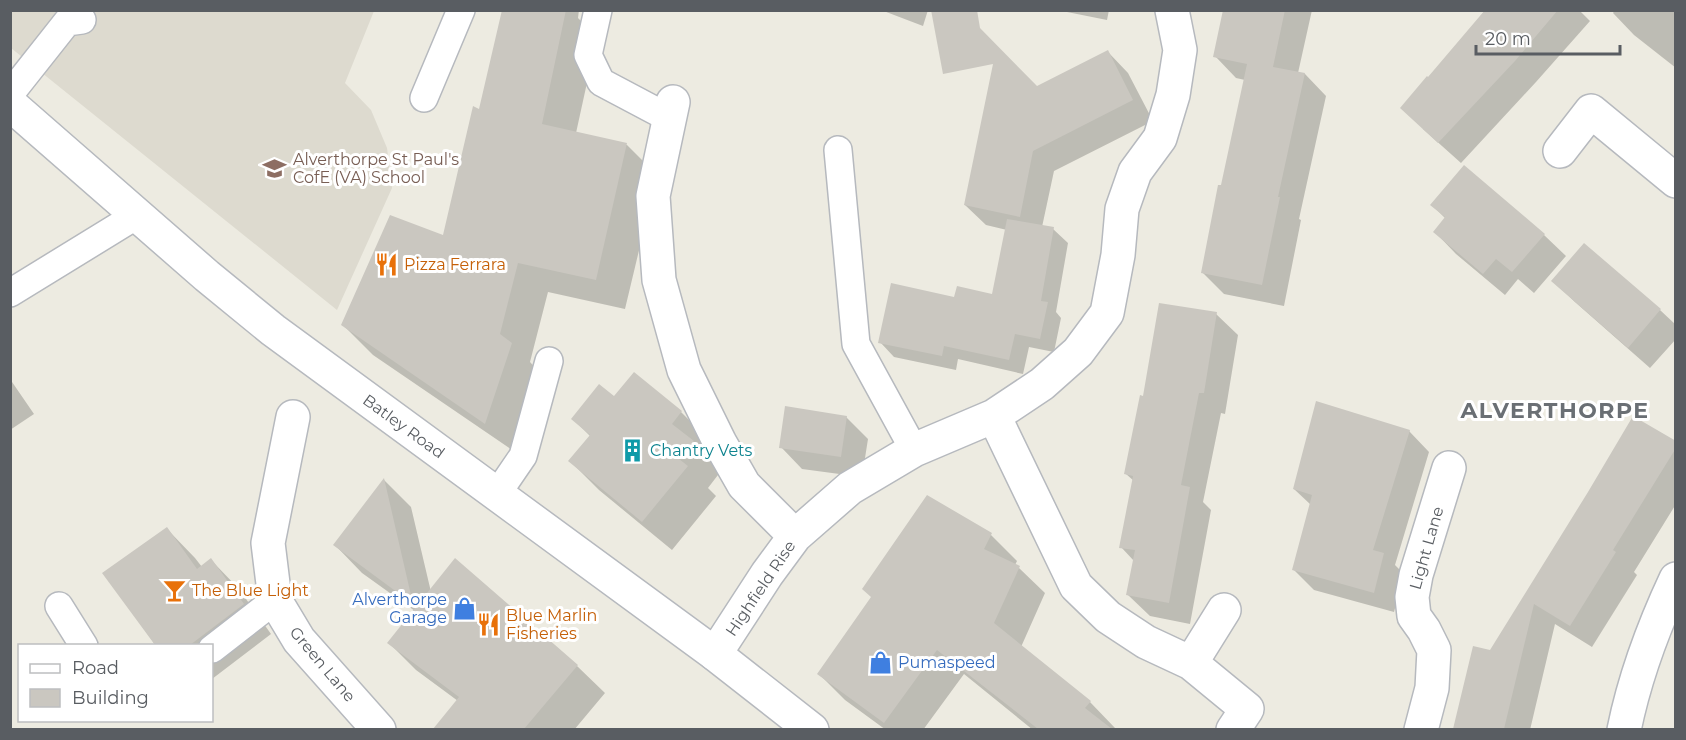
<svg xmlns="http://www.w3.org/2000/svg" width="1686" height="740" font-family="Montserrat,sans-serif">
	<style>
		.education { fill: #dddacf }
		.shadow { fill: #0003 }
		.building { fill: #cac7c0 }
		.lines { fill: none; stroke-linecap: round; stroke-linejoin: round }
		.service-casing { stroke: #b6b9be; stroke-width: 30 }
		.minor-casing { stroke: #b6b9be; stroke-width: 36 }
		.tertiary-casing { stroke: #b6b9be; stroke-width: 36 }
		.service { stroke: #fff; stroke-width: 27 }
		.minor { stroke: #fff; stroke-width: 33 }
		.tertiary { stroke: #fff; stroke-width: 33 }
		.labels { text-anchor: middle; stroke-width: 6; stroke-linejoin: round; paint-order: stroke }
		.education-label { font-size: 16px; fill: #785e54; stroke: #fff; text-anchor: start }
		.food-label { font-size: 16px; fill: #c56008; stroke: #fff; text-anchor: start }
		.street-label { font-size: 16px; fill: #595d62; stroke: #fff }
		.culture-label { font-size: 16px; fill: #0d838f; stroke: #fff; text-anchor: start }
		.shop-label { font-size: 16px; fill: #366cbe; stroke: #fff; text-anchor: end }
		.district-label { font-size: 22px; font-weight: bold; letter-spacing: 1.5px; fill: #6a6f74; stroke: #fff }
	</style>
	<rect width="100%" height="100%" fill="#edebe1"/>
	<path class="education" d="M10,11H374L345,83L371,110L387,148L392,188L337,310L11,48Z"/>
	<path class="shadow" d="M503,10H579L578,18L597,37L576,133L627,145L657,175L625,309L548,292L530,362L541,374L515,452L373,355L343,325L444,237L480,111Z
		M881,10H928L923,26Z
		M1057,10H1109L1107,20Z
		M1225,10H1312L1298,73L1305,74L1326,96L1299,219L1301,220L1284,306L1224,294L1203,273L1245,80L1236,78L1215,56Z
		M1487,10H1579L1590,21L1536,82L1461,163L1423,129Z
		M1615,10H1676V68L1634,35L1613,13Z
		M1108,52L1128,73L1153,121L1054,171L1042,227L1053,229L1068,243L1056,312L1061,318L1054,352L1029,347L1023,374L958,359L956,370L894,357L880,342L955,299L993,296L1007,230L986,225L965,205L1037,88Z
		M1464,167L1544,235L1566,256L1534,293L1518,279L1505,295L1456,254L1435,232L1446,219L1432,205Z
		M1584,245L1660,310L1676,325V339L1650,368L1575,302L1553,281Z
		M1216,314L1238,335L1225,414L1221,413L1203,502L1211,510L1190,624L1150,616L1128,595L1134,561L1121,547L1134,481L1126,474L1144,397Z
		M10,379L34,414L10,430Z
		M614,399L681,412L710,441L702,451L721,471L708,488L716,496L672,550L599,490L570,461L591,437L573,419Z
		M846,417L868,439L862,477L802,469L781,447Z
		M1409,431L1429,452L1395,565L1404,574L1394,612L1314,590L1294,570L1311,505L1294,489Z
		M1676,443V504L1634,572L1637,575L1592,647L1555,624L1530,730H1454L1474,647L1491,651Z
		M384,480L411,507L431,592L456,561L577,666L605,693L574,730H435L458,701L416,670L389,643L415,611L362,573L335,545Z
		M927,497L991,535L1017,561L1015,565L1019,568L1045,593L1021,647L1090,702L1115,728L1114,730H1033L964,674L923,730H886L845,700L819,674L873,597Z
		M167,529L195,558L202,567L211,560L239,589L271,634L212,679V646H156L105,573Z"/>
	<path class="building" d="M502,10H566L542,124L627,143L596,280L518,263L500,334L512,343L485,424L341,325L390,215L443,235L473,106L479,109Z
		M931,10H977L980,28L1037,86L1108,50L1133,100L1033,151L1020,217L964,205L993,64L943,74Z
		M1223,10H1285L1273,67L1305,73L1278,197H1280L1262,285L1201,273L1218,185H1221L1247,64L1213,57Z
		M1485,10H1558L1515,61L1438,143L1400,108L1427,76L1428,77Z
		M1464,165L1545,234L1512,272L1496,259L1483,274L1433,232L1445,217L1430,205Z
		M1007,219L1054,227L1041,301L1048,302L1040,339L1015,334L1009,360L944,346L942,356L878,343L891,283L954,297L957,286L992,294Z
		M1584,243L1661,309L1628,348L1551,281Z
		M1159,303L1217,312L1204,393H1199L1181,485L1190,487L1169,603L1126,595L1135,550L1119,548L1133,476L1124,474L1140,395L1143,396Z
		M634,372L682,411L672,424L694,441L679,459L688,466L642,522L568,461L590,435L571,419L599,384L614,396Z
		M1316,401L1410,430L1373,550L1384,553L1374,593L1292,570L1312,495L1293,489Z
		M785,406L847,416L841,457L779,448Z
		M1633,416L1676,441V448L1613,550L1616,552L1570,626L1534,604L1504,729H1453L1473,646L1490,650L1588,492Z
		M384,478L413,604L333,545Z
		M927,495L992,533L984,549L1020,566L994,623L1091,701L1085,708L1112,729H1038L937,650L884,723L817,674L871,597L862,589Z
		M167,527L197,569L211,558L244,604L190,645H155L102,573Z
		M455,558L578,665L524,729H433L459,697L387,643Z"/>
	<g class="lines">
		<defs>
			<path id="service" d="M598,10L588,55L601,82L669,118
				M10,94L67,22L82,20
				M424,98L461,10
				M838,150L856,344L914,450
				M10,293L137,215
				M497,494L523,456L549,361
				M59,606L84,646
				M212,649L275,600"/>
			<path id="minor" d="M673,102L653,196L659,280L684,370L720,443L744,485L795,536
				M1560,151L1591,111L1676,181
				M994,416L1076,586L1108,617L1146,642L1191,663L1247,709L1233,730
				M293,417L268,543L275,600L299,640L379,730
				M715,654L767,574L795,536L850,488L914,450L994,416L1042,384L1078,352L1107,313L1118,255L1122,209L1135,172L1160,138L1173,95L1180,50L1172,10
				M1191,663L1224,610
				M1421,730L1432,688L1434,650L1424,630L1414,616L1412,597L1416,575L1449,468
				M1624,730C1635,676 1653,628 1676,579"/>
			<path id="tertiary" d="M10,104L207,276L273,330L715,654L812,730"/>
		</defs>
		<use href="#service" class="service-casing"/>
		<use href="#minor" class="minor-casing"/>
		<use href="#tertiary" class="tertiary-casing"/>
		<use href="#service" class="service"/>
		<use href="#minor" class="minor"/>
		<use href="#tertiary" class="tertiary"/>
	</g>
	<defs>
		<symbol id="school-bare" viewBox="-9 -9 18 18"><path d="M0-5L7-2L0 1L-7-2ZM-4 1L0 2.5L4 1V4Q0 6-4 4Z" fill="#8d6e63" stroke="#fff" stroke-width="2.5" paint-order="stroke"/></symbol>
		<symbol id="restaurant-bare" viewBox="-9 -9 18 18"><path d="M-5-6h1v4h1v-4h1v4h1v-4h1v5L-1.5 .5V6h-2V.5L-5-1ZM5-6V6H3V1.5H1.5Q1.5-4 5-6Z" fill="#e8710a" stroke="#fff" stroke-width="2.5" paint-order="stroke"/></symbol>
		<symbol id="building-bare" viewBox="-9 -9 18 18"><path d="M-4-6H4V6H1V3H-1V6H-4ZM-2.5-4.3h1.7v1.8h-1.7ZM.8-4.3h1.7v1.8H.8ZM-2.5-1h1.7V.8h-1.7ZM.8-1h1.7V.8H.8Z" fill="#0f9aa8" stroke="#fff" stroke-width="2.5" paint-order="stroke"/></symbol>
		<symbol id="bar-bare" viewBox="-9 -9 18 18"><path d="M-6-5H6L.8 .8V4.5H3.5V6h-7V4.5H-.8V.8Z" fill="#e8710a" stroke="#fff" stroke-width="2.5" paint-order="stroke"/></symbol>
		<symbol id="shop-bare" viewBox="-9 -9 18 18"><path d="M-5-2.5h2.3a2.7 3.5 0 0 1 5.4 0H5L5.5 6h-11ZM-1.5-2.5h3a1.5 2.3 0 0 0-3 0Z" fill="#3f7fe0" stroke="#fff" stroke-width="2.5" paint-order="stroke"/></symbol>
	</defs>
	<g fill-rule="evenodd">
		<use href="#school-bare" x="258" y="152" width="33" height="33"/>
		<use href="#restaurant-bare" x="370" y="248" width="33" height="33"/>
		<use href="#building-bare" x="616" y="434" width="33" height="33"/>
		<use href="#bar-bare" x="158" y="574" width="33" height="33"/>
		<use href="#shop-bare" x="448" y="592" width="33" height="33"/>
		<use href="#restaurant-bare" x="472" y="608" width="33" height="33"/>
		<use href="#shop-bare" x="864" y="646" width="33" height="33"/>
	</g>
	<g class="labels">
		<g class="education-label">
			<text x="293" y="165">Alverthorpe St Paul's<tspan x="293" dy="18">CofE (VA) School</tspan></text>
		</g>
		<g class="food-label">
			<text x="404" y="270">Pizza Ferrara</text>
			<text x="192" y="596">The Blue Light</text>
			<text x="506" y="621">Blue Marlin<tspan x="506" dy="18">Fisheries</tspan></text>
		</g>
		<g class="street-label">
			<text transform="translate(404 426) rotate(36)" y="6">Batley Road</text>
			<text transform="translate(1426 548) rotate(-74)" y="6">Light Lane</text>
			<text transform="translate(760 588) rotate(-56)" y="6">Highfield Rise</text>
			<text transform="translate(323 664) rotate(50)" y="6">Green Lane</text>
		</g>
		<g class="culture-label">
			<text x="650" y="456">Chantry Vets</text>
		</g>
		<g class="shop-label">
			<text x="447" y="605">Alverthorpe<tspan x="447" dy="18">Garage</tspan></text>
			<text x="898" y="668" text-anchor="start">Pumaspeed</text>
		</g>
		<g class="district-label">
			<text x="1555" y="418">ALVERTHORPE</text>
		</g>
	</g>
	<rect width="1686" height="740" fill="none" stroke="#595d62" stroke-width="24"/>
	<rect x="18" y="644" width="195" height="78" fill="#ffffff" stroke="#bdbec0" stroke-width="1.5"/>
	<rect x="30" y="664" width="30" height="9" fill="#ffffff" stroke="#bdbec0" stroke-width="1.5"/>
	<text x="72" y="674" font-size="18" fill="#595d62">Road</text>
	<rect x="30" y="689" width="30" height="18" fill="#cac7c0" stroke="#bdbec0" stroke-width="1.5"/>
	<text x="72" y="704" font-size="18" fill="#595d62">Building</text>
	<path d="M1476 45v9h144v-9" fill="none" stroke="#595d62" stroke-width="3"/>
	<text x="1485" y="45" font-size="18" fill="#595d62" stroke="#ffffff" stroke-width="4.5" paint-order="stroke">20 m</text>
</svg>
